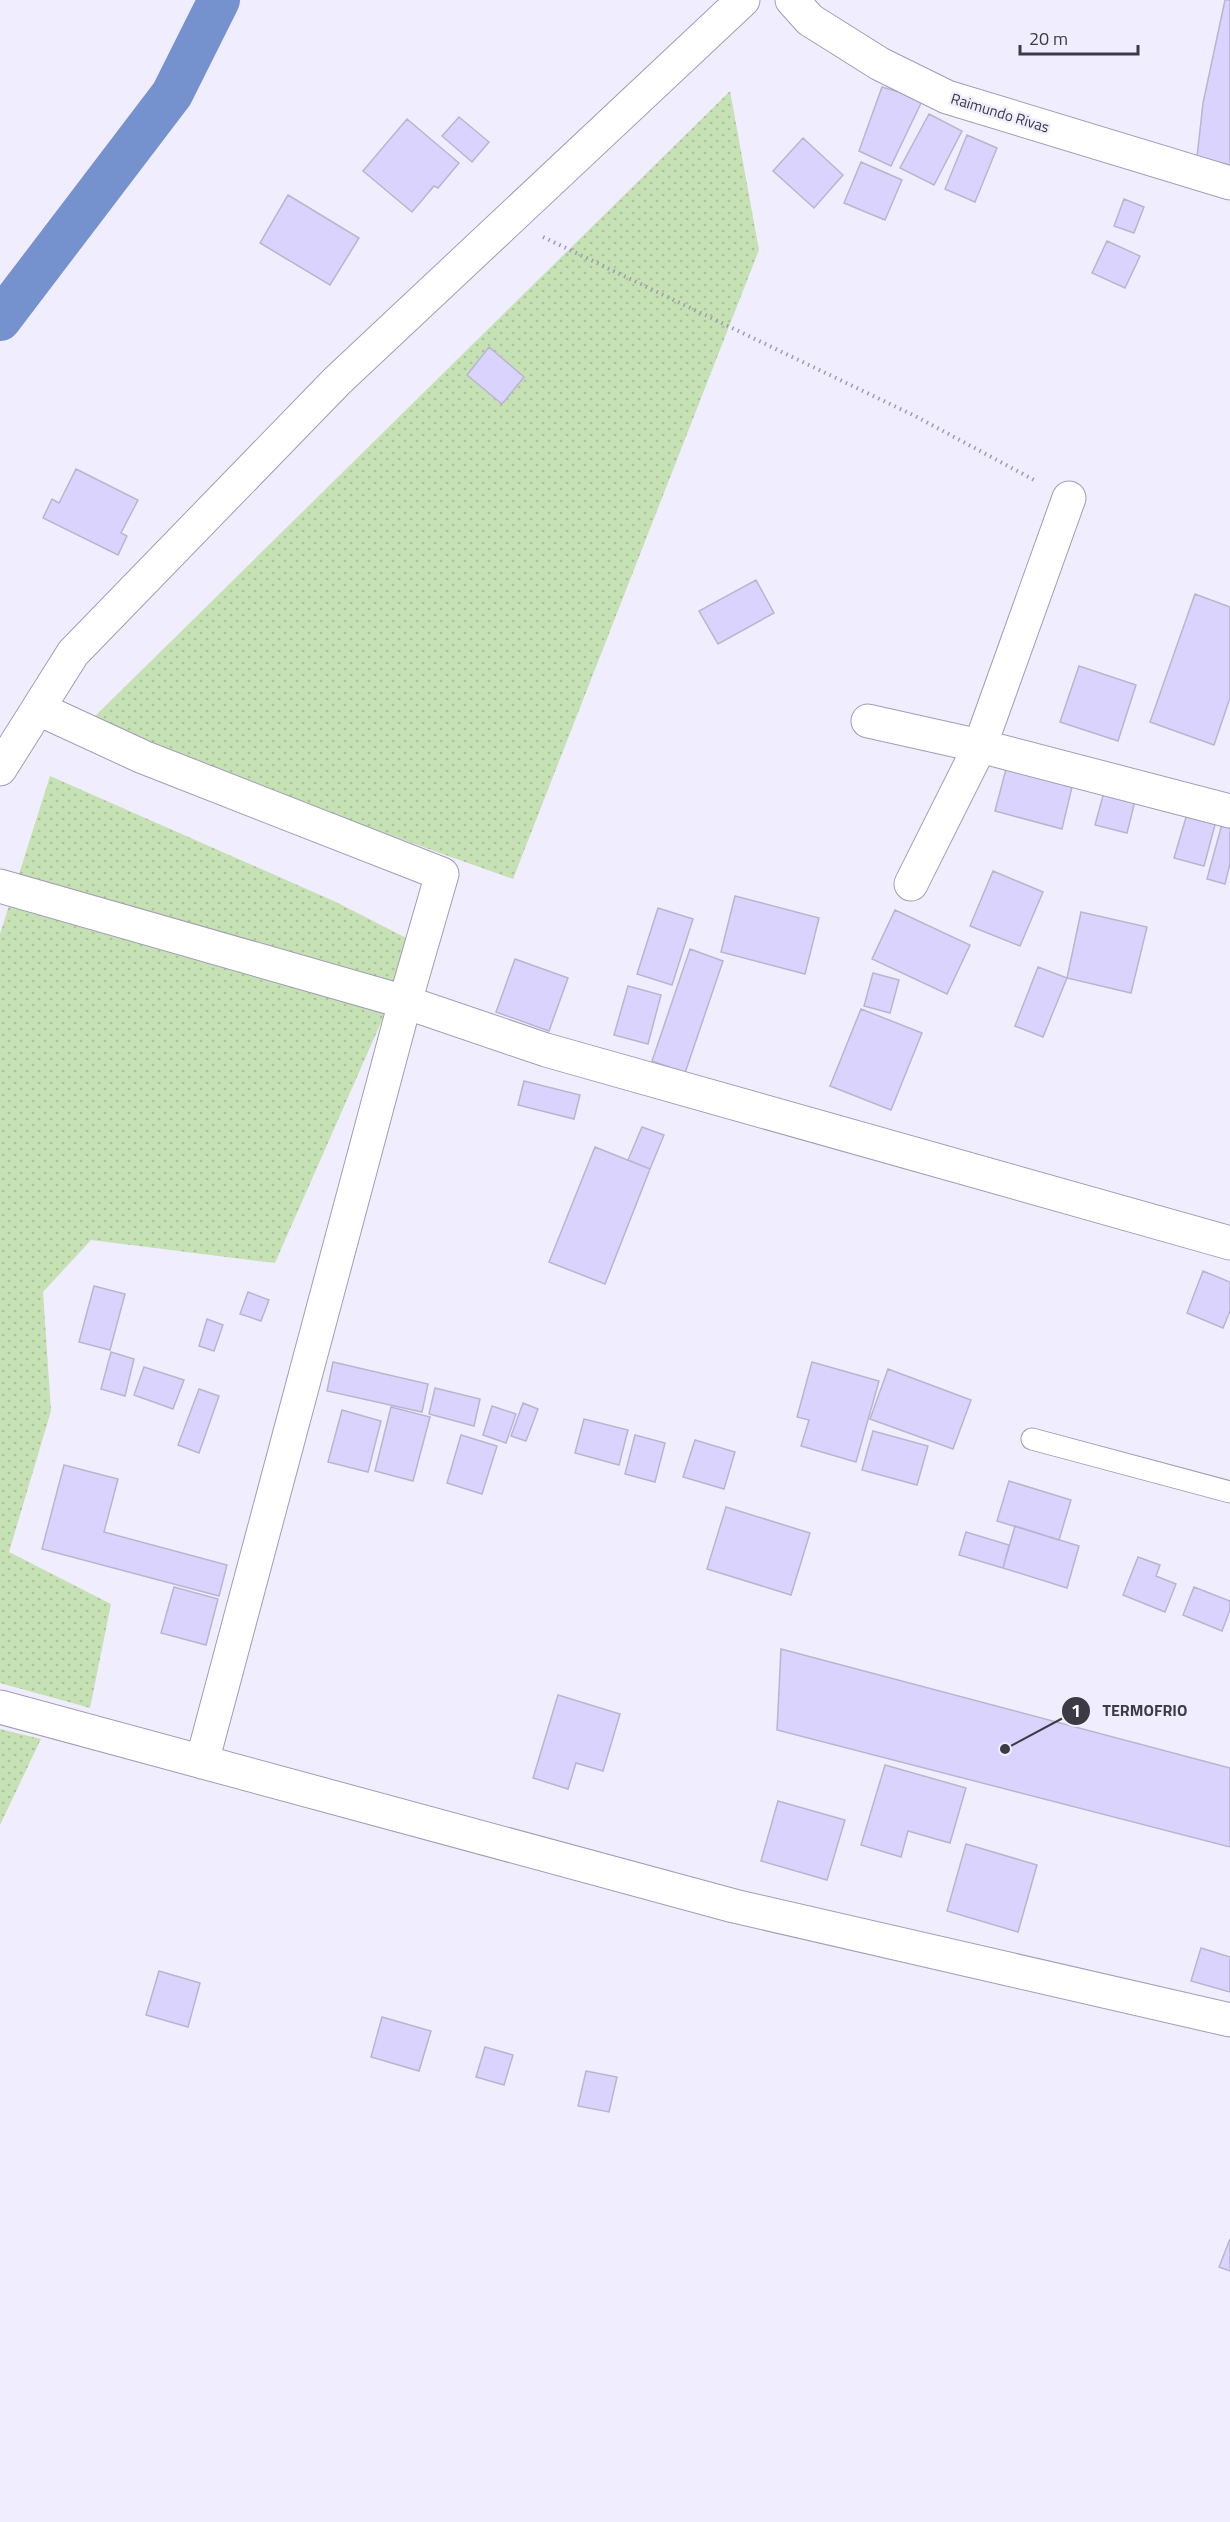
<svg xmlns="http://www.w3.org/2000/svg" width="1230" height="2522" font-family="'Titillium Web',sans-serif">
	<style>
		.grass { fill: url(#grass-dots) }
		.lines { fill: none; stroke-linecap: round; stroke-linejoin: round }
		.canal { stroke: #7591ce; stroke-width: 42 }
		.building { fill: #d9d3fd; stroke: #b9b5ce; stroke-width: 1.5 }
		.lane-casing { stroke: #a09db5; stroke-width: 23 }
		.street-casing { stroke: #a09db5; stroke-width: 35 }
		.path { stroke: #9e9daa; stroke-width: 4; stroke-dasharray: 1.5 4.5; stroke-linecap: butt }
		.lane { stroke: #fff; stroke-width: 21 }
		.street { stroke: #fff; stroke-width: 33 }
		.labels { text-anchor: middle; stroke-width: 5; stroke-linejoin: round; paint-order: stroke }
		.street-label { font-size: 15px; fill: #3c3b45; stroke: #f0eefe }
		.leader { fill: none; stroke: #3c3b45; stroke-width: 2 }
		.callout-dot { fill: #3c3b45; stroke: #f0eefe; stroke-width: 2 }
		.mark-label { font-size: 18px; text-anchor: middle; font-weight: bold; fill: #fff }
		.callout-label { font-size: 16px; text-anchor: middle; font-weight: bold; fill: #3c3b45; stroke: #f0eefe; stroke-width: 5; stroke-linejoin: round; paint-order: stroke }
	</style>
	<defs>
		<pattern id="grass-dots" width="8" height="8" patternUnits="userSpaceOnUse" patternTransform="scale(1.5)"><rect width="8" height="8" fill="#c6e1b4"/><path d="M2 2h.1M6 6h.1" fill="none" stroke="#abc29c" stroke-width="1.8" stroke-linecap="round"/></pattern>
	</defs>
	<rect width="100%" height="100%" fill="#f0eefe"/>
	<path class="grass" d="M730,91L759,250L513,879L85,726Z
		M50,776L336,902L416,943L275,1263L91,1240L43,1292L51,1411L9,1552L111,1604L90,1708L0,1683V934Z
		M0,1729L41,1739L0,1825Z"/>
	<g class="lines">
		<path class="canal" d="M0,320L172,94L219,0"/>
	</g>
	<path class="building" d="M1225,0H1230V165L1197,157L1203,103Z
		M882,87L923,99L891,166L859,151Z
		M929,114L962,131L934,185L900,168Z
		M459,117L489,142L472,162L442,136Z
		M407,119L459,163L438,188L434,186L412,212L363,171Z
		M967,135L997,148L975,202L945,189Z
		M803,138L843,175L814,208L773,171Z
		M861,162L902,180L885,220L844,203Z
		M288,195L359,238L330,285L260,243Z
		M1124,199L1144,207L1134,233L1114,226Z
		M1107,241L1140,256L1125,288L1092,273Z
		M489,347L524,377L502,404L467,375Z
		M76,469L138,500L121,533L127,536L118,555L43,518L52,499L59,503Z
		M756,580L774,613L718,644L699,611Z
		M1195,594L1230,607V698L1214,745L1150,722Z
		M1079,666L1136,685L1118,741L1060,722Z
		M1006,769L1072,787L1062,829L995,811Z
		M1104,792L1135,801L1127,833L1095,825Z
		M1187,814L1216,821L1204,866L1174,858Z
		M1222,824L1230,827V864L1225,884L1207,879Z
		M993,871L1043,892L1020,946L970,926Z
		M735,896L819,918L805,974L721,952Z
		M658,908L693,919L672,985L637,974Z
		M895,910L970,945L947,994L872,959Z
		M1081,912L1147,927L1131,993L1067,978Z
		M690,949L723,961L685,1073L652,1061Z
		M515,959L568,978L549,1031L496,1012Z
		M1038,967L1067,978L1043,1037L1015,1026Z
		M873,973L899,980L890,1013L864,1006Z
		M628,986L661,995L648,1044L614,1035Z
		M861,1009L922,1033L891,1110L830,1086Z
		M524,1081L580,1095L574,1119L518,1105Z
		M642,1127L664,1135L650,1169L628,1160Z
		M595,1147L650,1169L605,1284L549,1262Z
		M1203,1271L1230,1282V1311L1223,1328L1187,1313Z
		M94,1286L125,1294L110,1350L79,1342Z
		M248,1292L269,1300L261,1321L240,1314Z
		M207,1319L223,1325L214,1351L199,1346Z
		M111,1352L134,1359L125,1396L101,1389Z
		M333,1362L428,1384L422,1412L327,1391Z
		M812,1362L879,1381L856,1462L801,1446L809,1420L797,1417Z
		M144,1367L184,1380L173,1409L134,1395Z
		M888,1369L971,1400L953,1449L870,1419Z
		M435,1388L480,1399L474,1426L429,1414Z
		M199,1389L219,1396L199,1453L178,1445Z
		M523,1403L538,1409L526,1441L511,1436Z
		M492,1406L516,1414L506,1443L483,1435Z
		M391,1407L430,1417L413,1481L375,1471Z
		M342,1410L381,1421L368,1472L328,1462Z
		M584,1419L628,1430L619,1465L575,1453Z
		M873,1431L928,1446L917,1485L862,1470Z
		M461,1435L497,1446L482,1494L447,1483Z
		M635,1435L665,1443L655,1482L625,1474Z
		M695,1440L735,1452L724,1489L683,1477Z
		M64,1465L118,1479L104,1532L227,1565L219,1596L42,1549Z
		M1009,1481L1071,1500L1059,1540L997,1521Z
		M726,1507L810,1533L791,1595L707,1569Z
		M1015,1526L1079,1546L1067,1588L1003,1568Z
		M966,1532L1009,1545L1003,1568L959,1555Z
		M1138,1557L1160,1565L1156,1576L1176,1584L1165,1612L1123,1595Z
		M174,1587L218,1599L206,1645L161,1633Z
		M1194,1587L1230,1601V1610L1222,1631L1183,1615Z
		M781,1649L1230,1768V1847L777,1730Z
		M558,1695L620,1714L603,1771L576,1763L568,1789L533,1778Z
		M885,1765L966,1788L950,1843L908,1831L901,1857L861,1845Z
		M778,1801L845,1820L827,1880L761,1861Z
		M966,1844L1037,1865L1018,1932L947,1911Z
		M1201,1948L1230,1957V1992L1191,1981Z
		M159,1971L200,1983L188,2027L146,2015Z
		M382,2017L431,2031L419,2071L371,2057Z
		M485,2047L513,2055L504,2085L476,2077Z
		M586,2071L617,2077L609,2112L578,2106Z
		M1230,2239V2271L1219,2267Z"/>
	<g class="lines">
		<defs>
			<path id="lane" d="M1032,1439L1230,1492"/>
			<path id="street" d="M792,0L810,20L880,64L947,97L1230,183
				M39,709L143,757L442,874L405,1002L546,1050L1230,1243
				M868,721L980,746L1230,811
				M0,769L73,653L337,381L743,0
				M911,884L980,746L1069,498
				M0,886L405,1002L202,1762
				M0,1707L734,1906L1230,2020"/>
		</defs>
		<use href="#lane" class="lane-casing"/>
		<use href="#street" class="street-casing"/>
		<path class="path" d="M543,237L915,416L1036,481"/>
		<use href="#lane" class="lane"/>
		<use href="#street" class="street"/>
	</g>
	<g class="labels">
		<g class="street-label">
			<text transform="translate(1000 113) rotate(17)" y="5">Raimundo Rivas</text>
		</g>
	</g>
	<path class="leader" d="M1005 1749L1076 1711"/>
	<g class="callout-dot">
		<circle cx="1005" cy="1749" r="6"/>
		<circle cx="1076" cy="1711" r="15"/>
	</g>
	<g class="mark-label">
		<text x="1076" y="1717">1</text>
	</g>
	<g class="callout-label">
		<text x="1145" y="1716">TERMOFRIO</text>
	</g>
	<path d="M1020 45v9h118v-9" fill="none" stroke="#3c3b45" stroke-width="3"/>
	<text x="1029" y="45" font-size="18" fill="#3c3b45" stroke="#f0eefe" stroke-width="4.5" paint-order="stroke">20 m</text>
</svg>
